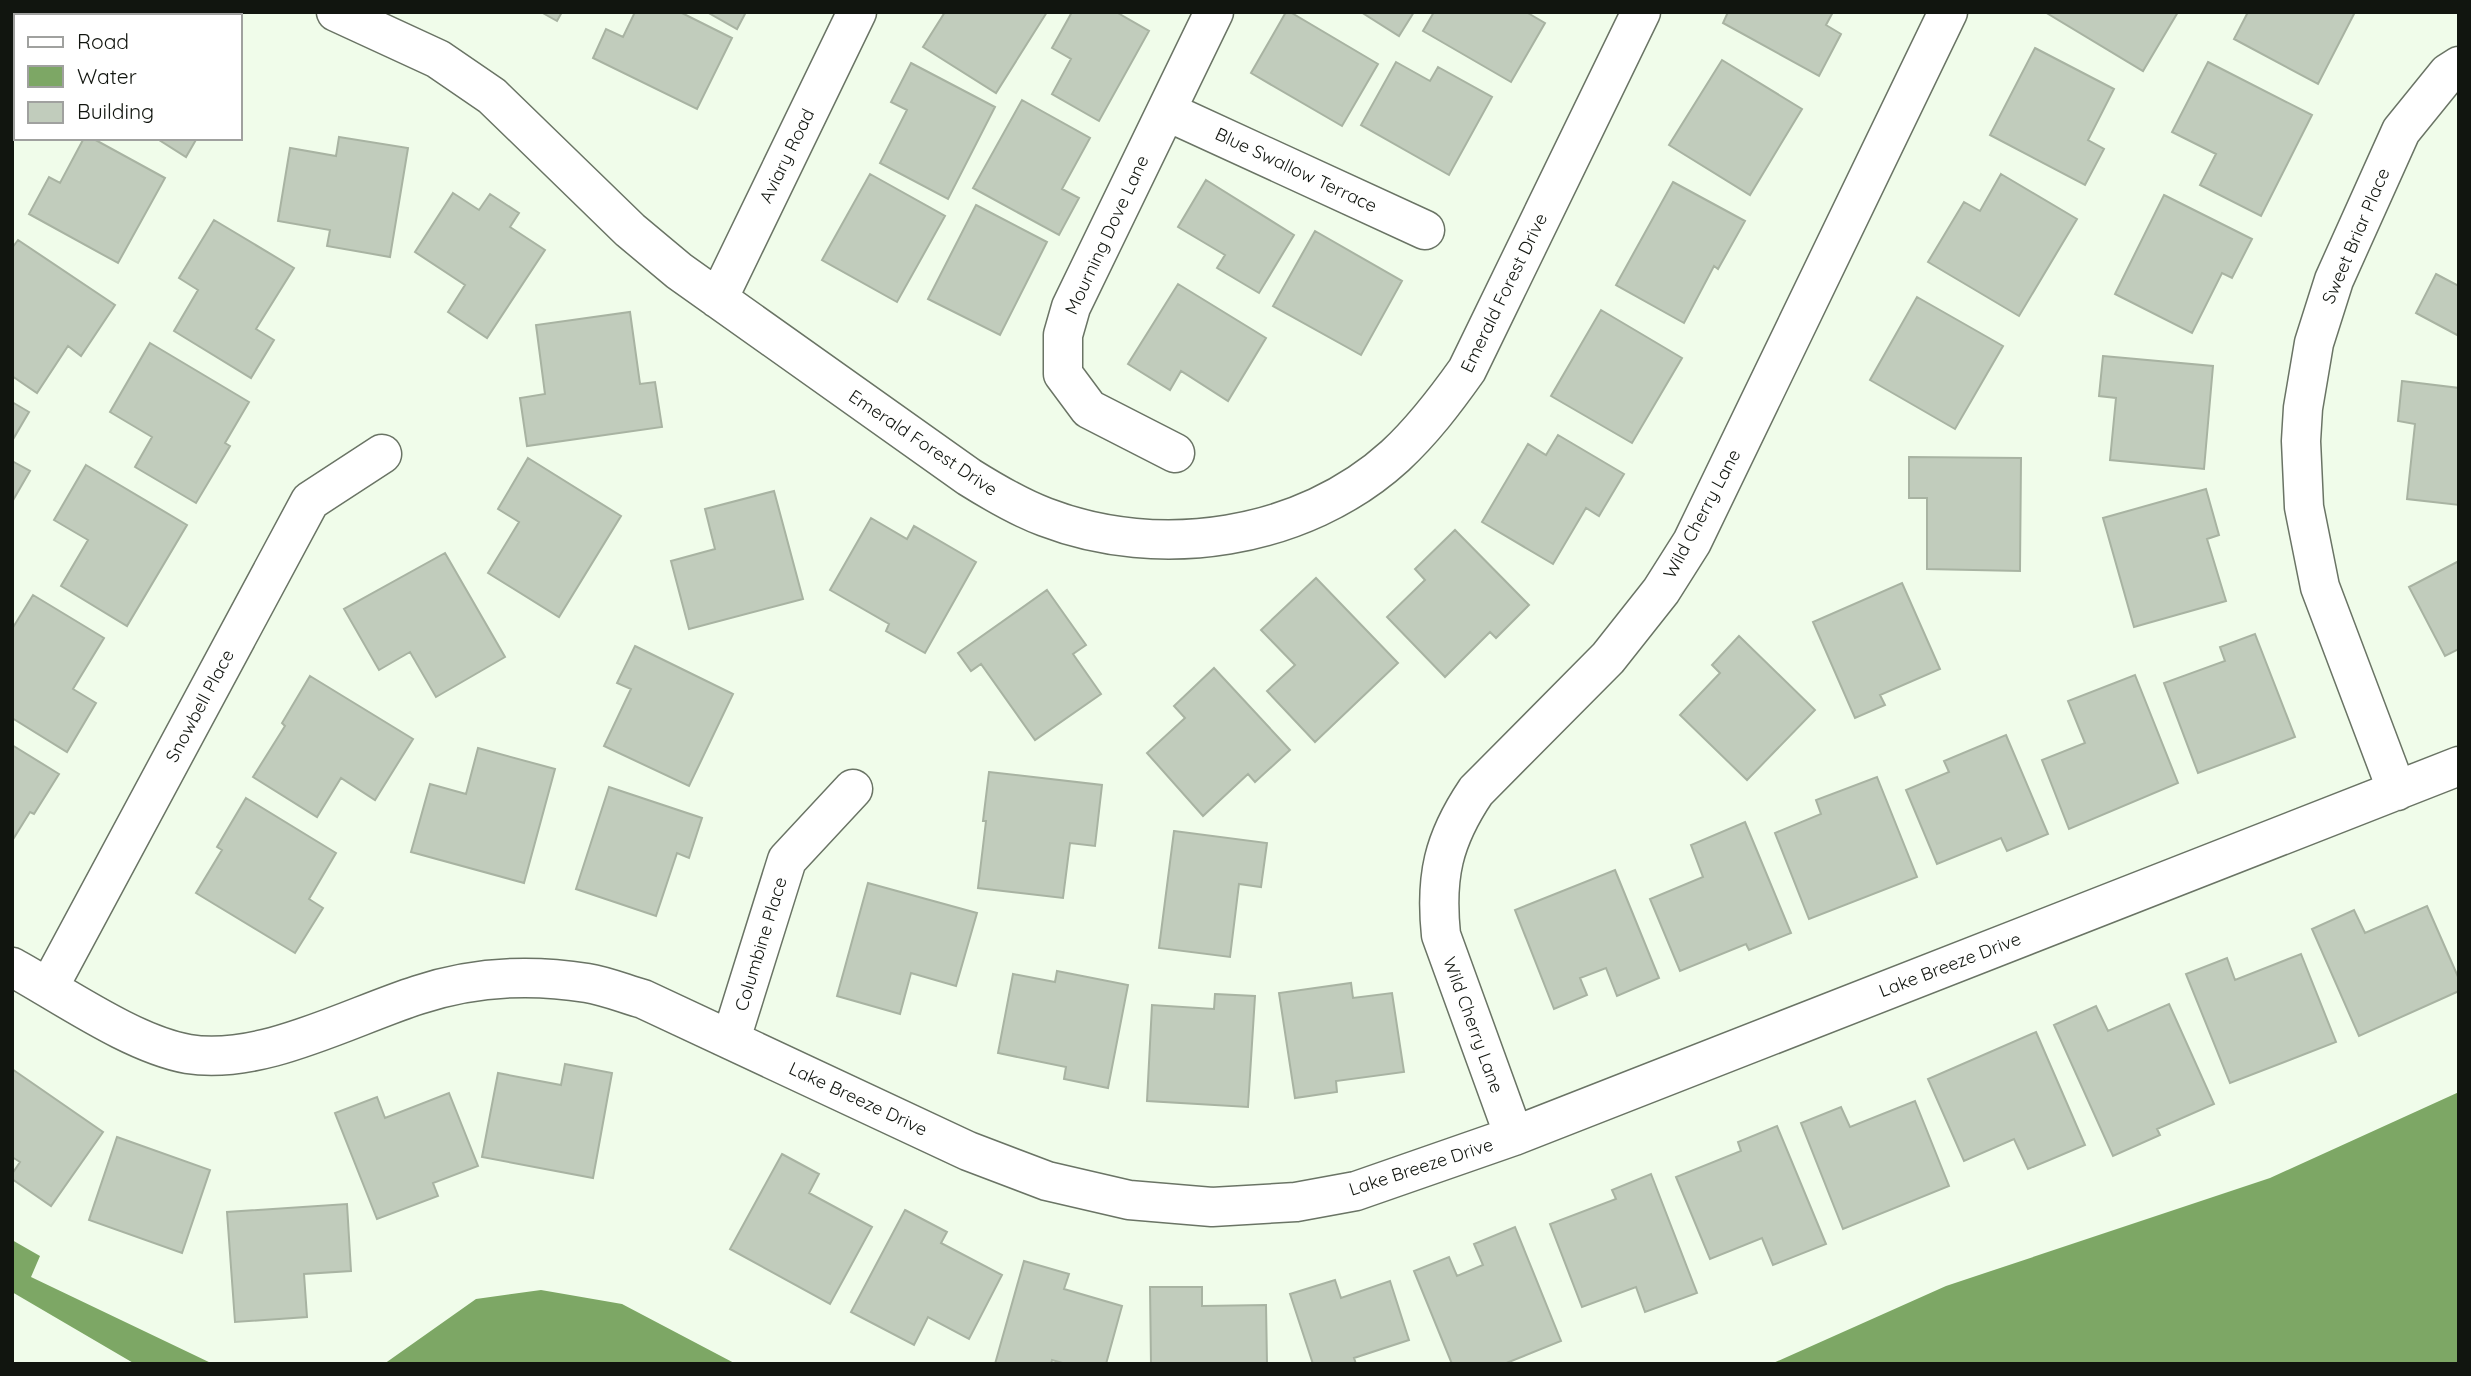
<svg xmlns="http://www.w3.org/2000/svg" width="2471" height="1376" font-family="Quicksand,sans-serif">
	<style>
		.water { fill: #7da765 }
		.building { fill: #c1ccbc; stroke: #a8b3a2; stroke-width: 2 }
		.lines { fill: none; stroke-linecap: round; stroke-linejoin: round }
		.street-casing { stroke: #6a7465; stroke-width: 41 }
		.street { stroke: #fff; stroke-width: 38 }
		.labels { text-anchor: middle; stroke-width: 7; stroke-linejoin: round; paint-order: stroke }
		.street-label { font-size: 18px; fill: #11150f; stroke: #fff }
	</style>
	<rect width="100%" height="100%" fill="#f0fcea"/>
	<path class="water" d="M2459,1092V1364H1771L1946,1286L2270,1178Z
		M12,1240L40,1256L31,1277L213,1364H135L12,1292Z
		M541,1290L622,1304L736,1364H384L476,1299Z"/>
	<path class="building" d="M541,12H562L557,21Z
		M635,12H680L732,38L697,109L593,58L606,29L623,37Z
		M707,12H746L737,29Z
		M945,12H1047L996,93L923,47Z
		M1072,12H1116L1149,31L1099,121L1052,94L1071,59L1052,48Z
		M1286,12H1290L1378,64L1342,126L1251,73Z
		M1361,12H1414L1399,36Z
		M1434,12H1526L1545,23L1511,82L1423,31Z
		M1728,12H1833L1826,25L1841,34L1819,76L1723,23Z
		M2045,12H2178L2143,71Z
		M2248,12H2355L2318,84L2234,39Z
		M2035,48L2114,89L2088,140L2104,149L2085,185L1990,135Z
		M1722,60L1802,109L1750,195L1669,145Z
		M1396,62L1430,81L1438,67L1492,97L1449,175L1361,125Z
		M2208,62L2312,115L2261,216L2200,185L2216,154L2172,132Z
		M911,63L995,107L948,199L880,163L907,110L891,102Z
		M1022,100L1090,138L1062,189L1079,198L1059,235L973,188Z
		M339,137L408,148L390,257L327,246L330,230L278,221L290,148L336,156Z
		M84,138H92L165,178L118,263L29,214L49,177L60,183Z
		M156,138H197L186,157Z
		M870,174L945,216L897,302L822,260Z
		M2001,174L2077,219L2019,316L1928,262L1964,202L1980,211Z
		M1206,180L1294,235L1259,293L1217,268L1225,255L1178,227Z
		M1673,182L1745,221L1718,269L1714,266L1684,323L1616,285Z
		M453,193L479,210L490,194L519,213L510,227L545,250L487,338L448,312L465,285L415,252Z
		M2164,195L2252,239L2232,278L2222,273L2192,333L2115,294Z
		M976,205L1047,242L1000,335L928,299Z
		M214,220L294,268L256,329L274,340L251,378L174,331L198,290L179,278Z
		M1315,231L1402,281L1361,355L1273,306Z
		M18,240L115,305L81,356L68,346L37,393L12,376V248Z
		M2436,274L2459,286V336L2416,313Z
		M1178,284L1266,338L1228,401L1181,371L1170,390L1128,364Z
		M1917,297L2003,346L1955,429L1870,380Z
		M1601,310L1682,358L1632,443L1551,396Z
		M630,312L640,384L655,382L662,427L527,446L520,398L545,394L536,325Z
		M150,343L249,402L225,443L230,446L196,503L135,467L152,437L110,412Z
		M2103,356L2213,366L2204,469L2110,460L2116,398L2099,396Z
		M2402,381L2459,388V505L2407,499L2415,424L2398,421Z
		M12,402L29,412L12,441Z
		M1558,435L1624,474L1599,516L1586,508L1553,564L1482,522L1528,444L1546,455Z
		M1909,457L2021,458L2020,571L1927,569V498H1909Z
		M528,458L621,516L559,617L488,573L519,522L498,509Z
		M12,461L30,471L12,502Z
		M86,465L187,525L127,626L61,586L88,540L54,520Z
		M2206,489L2219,535L2207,539L2226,601L2134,627L2103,518Z
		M774,491L803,599L689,629L671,561L715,549L705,509Z
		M871,518L907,539L914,526L976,562L925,653L886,631L889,624L830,590Z
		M1455,530L1529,605L1496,638L1490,632L1445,677L1387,617L1425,580L1415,569Z
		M445,553L505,657L436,697L410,652L379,670L344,609Z
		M2459,561V649L2445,656L2409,587Z
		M1316,578L1398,663L1315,742L1267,691L1295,665L1261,630Z
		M1902,583L1940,669L1880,695L1885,705L1855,718L1813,622Z
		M1047,590L1086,645L1073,654L1101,694L1035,740L981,664L971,671L958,653Z
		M33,595L104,638L73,689L96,703L67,752L12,718V629Z
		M2255,634L2295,737L2198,773L2164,683L2225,661L2220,647Z
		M1739,636L1815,710L1747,780L1680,715L1720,673L1712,665Z
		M635,646L733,694L689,786L604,746L631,689L617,683Z
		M1214,668L1290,750L1255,782L1248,774L1203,816L1147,753L1185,718L1174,706Z
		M2135,675L2178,783L2069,829L2042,760L2085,743L2068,701Z
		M310,676L413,739L375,800L341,778L317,817L253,777L285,726L282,723Z
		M2006,735L2048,834L2007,851L2001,838L1937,864L1906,790L1949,772L1944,761Z
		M12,745L59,774L34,814L30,812L12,841Z
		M478,748L555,769L524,883L411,852L430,784L466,794Z
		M989,772L1102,785L1095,846L1070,843L1063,898L978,888L986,821H983Z
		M1877,777L1917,877L1809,919L1775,833L1821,814L1816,800Z
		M609,787L702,818L689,858L677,853L656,916L576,889Z
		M246,798L336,853L309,899L323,908L295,953L196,893L222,850L217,847Z
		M1745,822L1791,933L1749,950L1746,944L1680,971L1650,899L1703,877L1691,845Z
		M1174,831L1267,843L1261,887L1239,884L1230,957L1159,948Z
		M1615,870L1659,978L1617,996L1606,968L1580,978L1587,995L1554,1009L1515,910Z
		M868,883L977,913L956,986L911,973L900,1014L837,996Z
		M2427,906L2459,979V991L2359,1036L2312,929L2354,910L2365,933Z
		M2301,954L2336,1042L2230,1083L2186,974L2227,958L2235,980Z
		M1057,971L1128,985L1108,1088L1064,1079L1066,1067L998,1053L1013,974L1055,982Z
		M1351,983L1353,998L1392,993L1404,1072L1336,1081L1337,1092L1295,1098L1279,993Z
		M1215,994L1255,996L1248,1107L1147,1101L1152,1005L1214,1009Z
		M2169,1004L2214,1104L2157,1129L2160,1135L2113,1156L2054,1025L2096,1006L2108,1031Z
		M2036,1032L2085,1145L2028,1169L2014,1139L1964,1161L1928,1079Z
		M565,1064L612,1073L593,1178L482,1157L498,1073L561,1085Z
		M12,1069L103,1132L51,1206L12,1179V1174L20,1162L12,1157Z
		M449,1093L478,1166L433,1183L438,1196L377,1219L335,1113L377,1097L385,1118Z
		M1915,1101L1949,1186L1843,1229L1801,1123L1841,1107L1850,1127Z
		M1777,1126L1826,1244L1773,1265L1762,1238L1710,1259L1676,1177L1741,1151L1738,1142Z
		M117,1137L210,1170L182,1253L89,1220Z
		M782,1154L819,1174L809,1193L872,1227L830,1304L730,1249Z
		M1651,1174L1697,1293L1645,1312L1636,1287L1582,1307L1550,1224L1616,1199L1612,1190Z
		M347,1204L351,1271L304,1274L307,1317L235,1322L227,1212Z
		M905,1210L947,1232L941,1243L1002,1275L969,1339L928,1317L914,1345L851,1312Z
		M1515,1227L1561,1341L1504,1364H1452L1414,1271L1449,1257L1457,1276L1483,1265L1474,1244Z
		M1024,1261L1069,1274L1064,1289L1122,1306L1106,1364H1066L1052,1360L1051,1364H995Z
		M1335,1280L1341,1298L1390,1281L1409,1340L1354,1358L1356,1364H1313L1290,1294Z
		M1150,1287H1202V1306L1266,1305L1267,1364H1151Z"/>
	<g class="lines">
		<defs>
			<path id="street" d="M336,12L438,59L492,96L630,230L679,271L969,477C993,492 1018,507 1045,517C1159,561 1303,540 1395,456C1423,430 1445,401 1467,370L1641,12
				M33,16L35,12
				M12,56L16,49
				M1166,111L1425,230
				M718,299L857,12
				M1175,453L1089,409L1063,374V335L1071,307L1214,12
				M2397,791L2320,587L2304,507L2301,441L2303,408L2314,343L2334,280L2401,131L2448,73L2459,66
				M12,967C63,995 132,1044 188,1054C261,1066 349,1017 418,995C472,977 531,974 587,983C606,986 625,994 643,999L968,1151L1047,1181L1129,1200L1212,1207L1296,1202L1356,1191L1514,1136L2459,766
				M49,987L310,501L382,454
				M731,1039L787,860L853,789
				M1514,1136L1441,935C1435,877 1443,840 1476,791L1608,658L1661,591L1692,542L1948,12"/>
		</defs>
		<use href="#street" class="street-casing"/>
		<use href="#street" class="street"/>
	</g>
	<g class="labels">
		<g class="street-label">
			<text transform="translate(787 156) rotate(-64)" y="6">Aviary Road</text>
			<text transform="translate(1296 170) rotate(25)" y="6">Blue Swallow Terrace</text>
			<text transform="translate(1107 235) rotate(-65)" y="6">Mourning Dove Lane</text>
			<text transform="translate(2356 236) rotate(-67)" y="6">Sweet Briar Place</text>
			<text transform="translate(1504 293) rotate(-64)" y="6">Emerald Forest Drive</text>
			<text transform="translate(923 443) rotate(34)" y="6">Emerald Forest Drive</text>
			<text transform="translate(1702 514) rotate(-62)" y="6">Wild Cherry Lane</text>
			<text transform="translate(200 706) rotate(-62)" y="6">Snowbell Place</text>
			<text transform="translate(761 944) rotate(-73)" y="6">Columbine Place</text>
			<text transform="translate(1950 965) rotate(-21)" y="6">Lake Breeze Drive</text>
			<text transform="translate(1473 1025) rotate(70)" y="6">Wild Cherry Lane</text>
			<text transform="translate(858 1099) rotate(25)" y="6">Lake Breeze Drive</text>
			<text transform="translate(1421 1167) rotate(-18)" y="6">Lake Breeze Drive</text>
		</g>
	</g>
	<rect width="2471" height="1376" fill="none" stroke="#11150f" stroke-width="28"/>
	<rect x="14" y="14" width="228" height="126" fill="#ffffff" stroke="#a0a19f" stroke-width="2"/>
	<rect x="28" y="37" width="35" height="10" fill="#ffffff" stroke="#a0a19f" stroke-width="2"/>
	<text x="77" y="49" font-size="21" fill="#11150f">Road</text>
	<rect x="28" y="66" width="35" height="21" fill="#7da765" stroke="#a0a19f" stroke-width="2"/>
	<text x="77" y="84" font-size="21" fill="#11150f">Water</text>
	<rect x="28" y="102" width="35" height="21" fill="#c1ccbc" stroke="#a0a19f" stroke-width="2"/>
	<text x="77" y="119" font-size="21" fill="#11150f">Building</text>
</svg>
